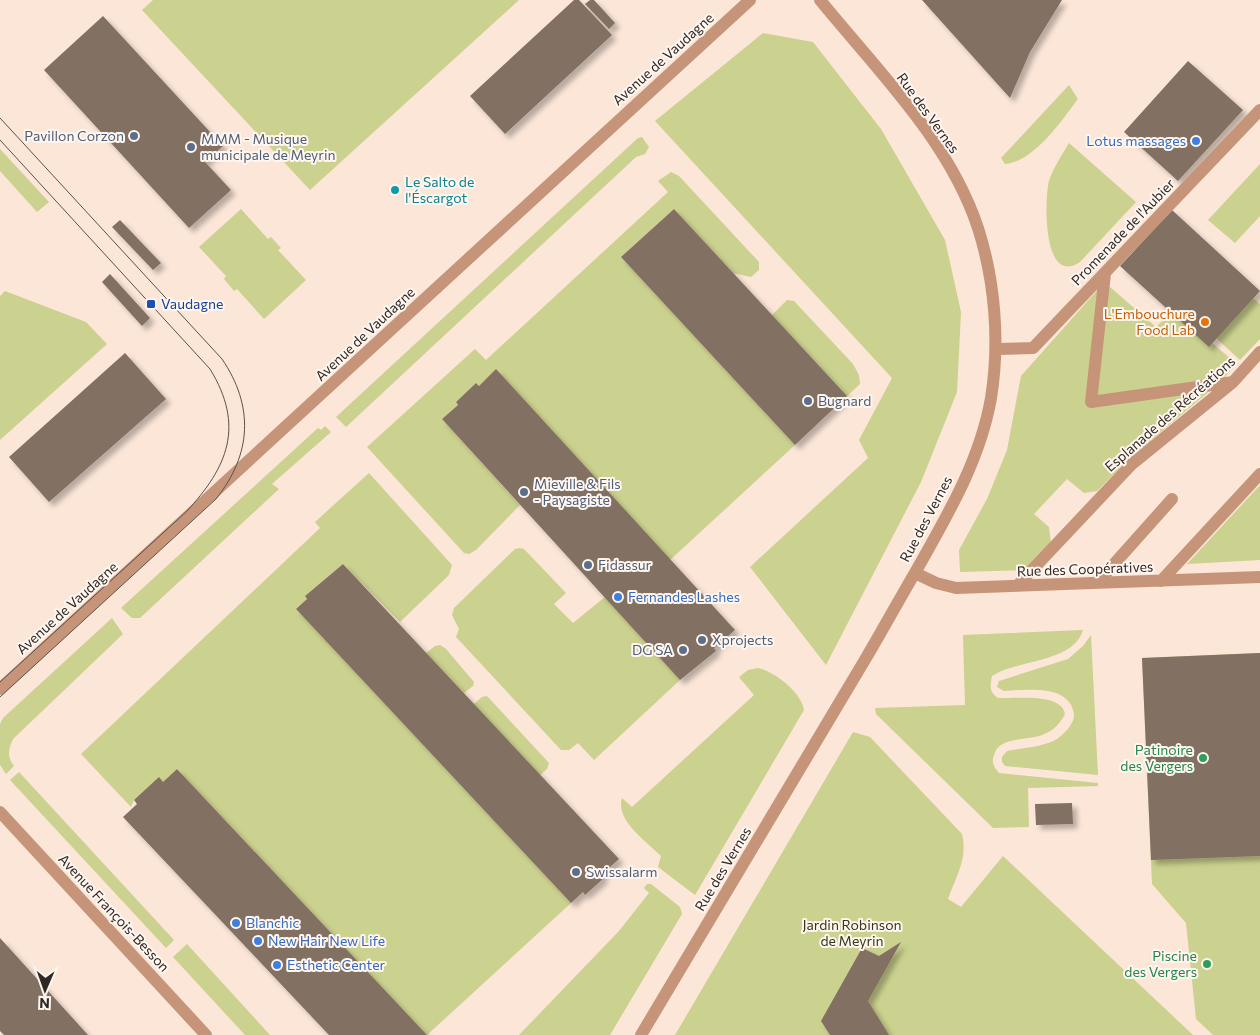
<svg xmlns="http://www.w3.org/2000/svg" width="1260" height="1035" font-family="Commissioner,sans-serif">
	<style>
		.green { fill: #cbd18e }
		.building { fill: #826f63; filter: url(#shadow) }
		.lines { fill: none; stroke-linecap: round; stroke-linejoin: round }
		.minor { stroke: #c69579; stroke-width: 12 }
		.tram { stroke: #5c514a; stroke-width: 1 }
		.service-dot { fill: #5c6f8a; stroke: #fff6f0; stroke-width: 2 }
		.shop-dot { fill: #3f7fe0; stroke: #fff6f0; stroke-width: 2 }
		.culture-dot { fill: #0f9aa8; stroke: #fff6f0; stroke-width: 2 }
		.transit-dot { fill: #1a4fb4; stroke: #fff6f0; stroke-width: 2 }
		.food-dot { fill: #e8710a; stroke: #fff6f0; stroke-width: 2 }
		.leisure-dot { fill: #2e9e5b; stroke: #fff6f0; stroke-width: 2 }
		.labels { text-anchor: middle; stroke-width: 4; stroke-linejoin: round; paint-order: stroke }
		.street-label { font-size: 14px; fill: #302823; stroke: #fff6f0 }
		.service-label { font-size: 14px; fill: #4e5e75; stroke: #fff6f0; text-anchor: start }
		.shop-label { font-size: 14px; fill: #366cbe; stroke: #fff6f0; text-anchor: start }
		.culture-label { font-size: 14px; fill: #0d838f; stroke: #fff6f0; text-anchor: start }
		.transit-label { font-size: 14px; fill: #164399; stroke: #fff6f0; text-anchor: start }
		.food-label { font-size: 14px; fill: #c56008; stroke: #fff6f0; text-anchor: end }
		.leisure-label { font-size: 14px; fill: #27864d; stroke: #fff6f0; text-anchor: end }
		.park-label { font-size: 14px; fill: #353716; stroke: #fff6f0 }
	</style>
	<defs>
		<filter id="shadow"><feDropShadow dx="4.5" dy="4.5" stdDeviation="2.5" flood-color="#0004"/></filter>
	</defs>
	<rect width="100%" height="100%" fill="#fbe6d8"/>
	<path class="green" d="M153,0H519L310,190L142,10Z
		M763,33L813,42L881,129L945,240L961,312L957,392L921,482L826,665L750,567L868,458L859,440L892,378L655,121Z
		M1069,85L1078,99C1062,120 1034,162 1005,164L1001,158Z
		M642,137L649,147L645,154L636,157L346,427L336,417L638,138Z
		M1069,143L1136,202L1080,262C1043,287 1044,201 1049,181C1053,168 1062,155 1069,143Z
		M0,149L49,202L37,212L0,171Z
		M1260,164V216L1235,243L1208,220Z
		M671,172L679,176L759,262V270L751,277L733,273L674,209L621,257L795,445L670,560L496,370L479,386L476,383L456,402L458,405L442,419L520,505L476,550L469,554L464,553L367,447L475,349L486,360L668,192L658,181Z
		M241,209L268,239L271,237L281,248L278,250L306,280L264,319L237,289L234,291L224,279L226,276L199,247Z
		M1100,287H1110L1156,327L1171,312L1212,343L1237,364L1218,384L1130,458L1097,491L1084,493L1067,479L1034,514L1049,527L1051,543L1025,570L960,572L959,550L987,499L1007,450L1021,376Z
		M5,291L86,322L107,344L0,440V296Z
		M1253,298L1260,304V339L1240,360L1216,338Z
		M787,300L794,301L853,364L859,375L860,384L847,396L772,315Z
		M325,426L331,432L272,484L279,489L140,618H132L121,608L318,428L321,430Z
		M369,473L452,565L449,575L400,622L343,564L305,596L307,599L296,609L571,903L427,1035L177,769L163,782L159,778L134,800L131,807L81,754L320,528L315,522Z
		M1260,485V560L1187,564Z
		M520,548L524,549L566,593L554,604L573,623L605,597L680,680L594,760L578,743L569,750H561L456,637L459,629L452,615L454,608L515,549Z
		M112,618L123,634L13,739C8,750 7,757 14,766L6,774L0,765V724L3,718Z
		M1083,630C1074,663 1014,660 992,676C990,686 989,692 998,698C1015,699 1061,692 1065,714C1060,724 1053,731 1042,735C1027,741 999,736 994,755C991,763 994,767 999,773L1098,783V786L1028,788L1029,827L993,828L876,714L875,708L965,705L963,635Z
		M1091,635L1098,775L1005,766L1002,762V757L1007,751C1022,748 1044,747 1057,739C1064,734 1075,723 1074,714C1070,683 1025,690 1004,691L997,687L999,681L1068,659L1083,646Z
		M440,645L446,649L474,682L473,686L464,693L426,653L435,646Z
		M1260,653V1035H1213L1196,1019L1186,923L1152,884L1142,658Z
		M758,668C774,671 802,693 804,710L695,895L658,867L661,856C646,841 615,820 622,798L632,807L754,695L739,677L748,670Z
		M487,696L549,763L547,769L540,775L474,704L482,697Z
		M853,732L870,737L962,834C968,859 956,876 948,899L961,907L1003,856L1193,1035H675Z
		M19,772L174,940L166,948L10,780Z
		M647,884H651L680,907L682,914L610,1035H519L619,931L649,893L644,888Z
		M187,944L270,1035H245L173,957Z"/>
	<path class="building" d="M574,0H579L612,35L505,134L470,96Z
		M590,0H594L615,23L609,29L585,4Z
		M922,0H1062L1030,52L1010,98Z
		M103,16L223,146L205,162L231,190L189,228L44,70Z
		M1188,61L1243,110L1178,181L1124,132Z
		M674,209L847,396L795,445L621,257Z
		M1172,210L1260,291L1209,347L1120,266Z
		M120,220L161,263L153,270L112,227Z
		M110,274L150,318L142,326L102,282Z
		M125,353L166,399L49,502L9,457Z
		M496,369L735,630L714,648L716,651L680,680L442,419L458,405L456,402L476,383L479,386Z
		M343,564L619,859L601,875L604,878L585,895L583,892L571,903L296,609L307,599L305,596Z
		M1260,653V856L1151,860L1142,658Z
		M177,769L427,1035H329L123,817L137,804L134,800L159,777L163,782Z
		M1072,803L1073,824L1036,825L1035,804Z
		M0,938L88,1035H4L0,1031Z
		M901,942L868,1001L889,1035H830L821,1021L862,948L879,956Z"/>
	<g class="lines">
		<path class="minor" d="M1105,273L1091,402L1233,382
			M996,349L1033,348L1260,110
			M915,573L936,583L956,588L1260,577
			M1161,581L1260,474
			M1098,582L1172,499
			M1017,586L1132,464L1233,382L1260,352
			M0,689L750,0
			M0,812L206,1035
			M641,1035C716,909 792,784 866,658C883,629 899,600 916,571C947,516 980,461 991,398C1000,342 995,281 978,228C949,140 877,70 820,0"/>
		<path class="tram" d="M0,118L222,359C254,406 252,454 216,499L0,697
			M0,140L210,369C245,426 228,467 186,512L0,682"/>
	</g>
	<g class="service-dot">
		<circle cx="134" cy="136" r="5"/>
		<circle cx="191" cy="147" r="5"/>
		<circle cx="808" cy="401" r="5"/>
		<circle cx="524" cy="492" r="5"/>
		<circle cx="588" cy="565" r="5"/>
		<circle cx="702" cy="640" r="5"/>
		<circle cx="683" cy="650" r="5"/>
		<circle cx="576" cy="872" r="5"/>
	</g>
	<g class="shop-dot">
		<circle cx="1196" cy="141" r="5"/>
		<circle cx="618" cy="597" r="5"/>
		<circle cx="236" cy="923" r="5"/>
		<circle cx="258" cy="941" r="5"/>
		<circle cx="277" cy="965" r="5"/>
	</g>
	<circle class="culture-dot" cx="395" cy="190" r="5"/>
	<rect class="transit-dot" x="146" y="299" width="10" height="10" rx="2.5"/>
	<circle class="food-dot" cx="1205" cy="322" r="5"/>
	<g class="leisure-dot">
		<circle cx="1203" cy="758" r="5"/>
		<circle cx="1207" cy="964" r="5"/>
	</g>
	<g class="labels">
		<g class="street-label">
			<text transform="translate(663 59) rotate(-42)" y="5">Avenue de Vaudagne</text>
			<text transform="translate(928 113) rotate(54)" y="5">Rue des Vernes</text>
			<text transform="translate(1123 232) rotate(-46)" y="5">Promenade de l'Aubier</text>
			<text transform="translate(365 334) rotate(-43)" y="5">Avenue de Vaudagne</text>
			<text transform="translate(1170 414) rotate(-41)" y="5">Esplanade des Récréations</text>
			<text transform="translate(926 519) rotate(-62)" y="5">Rue des Vernes</text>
			<text transform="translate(1085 569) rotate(-2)" y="5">Rue des Coopératives</text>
			<text transform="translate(67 608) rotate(-42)" y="5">Avenue de Vaudagne</text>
			<text transform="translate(723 869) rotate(-59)" y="5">Rue des Vernes</text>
			<text transform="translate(114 913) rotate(47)" y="5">Avenue François-Besson</text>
		</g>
		<g class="service-label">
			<text x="124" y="141" text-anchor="end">Pavillon Corzon</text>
			<text x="201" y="144">MMM - Musique<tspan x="201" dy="16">municipale de Meyrin</tspan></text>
			<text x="818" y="406">Bugnard</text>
			<text x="534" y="489">Mieville &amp; Fils<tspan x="534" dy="16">- Paysagiste</tspan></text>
			<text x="598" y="570">Fidassur</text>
			<text x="712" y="645">Xprojects</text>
			<text x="673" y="655" text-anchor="end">DG SA</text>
			<text x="586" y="877">Swissalarm</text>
		</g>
		<g class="shop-label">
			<text x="1186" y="146" text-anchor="end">Lotus massages</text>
			<text x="628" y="602">Fernandes Lashes</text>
			<text x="246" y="928">Blanchic</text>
			<text x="268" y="946">New Hair New Life</text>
			<text x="287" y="970">Esthetic Center</text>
		</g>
		<g class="culture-label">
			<text x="405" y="187">Le Salto de<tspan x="405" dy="16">l'Éscargot</tspan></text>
		</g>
		<g class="transit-label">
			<text x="161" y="309">Vaudagne</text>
		</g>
		<g class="food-label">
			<text x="1195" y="319">L'Embouchure<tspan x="1195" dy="16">Food Lab</tspan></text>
		</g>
		<g class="leisure-label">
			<text x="1193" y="755">Patinoire<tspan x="1193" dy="16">des Vergers</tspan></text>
			<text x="1197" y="961">Piscine<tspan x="1197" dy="16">des Vergers</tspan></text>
		</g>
		<g class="park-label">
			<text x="852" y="930">Jardin Robinson<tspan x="852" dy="16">de Meyrin</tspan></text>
		</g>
	</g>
	<g transform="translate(45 990) rotate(182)" stroke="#fff6f0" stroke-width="4" paint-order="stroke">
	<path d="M0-4L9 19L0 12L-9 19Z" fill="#302823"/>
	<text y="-8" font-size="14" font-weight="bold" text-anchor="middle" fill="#302823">N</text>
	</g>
</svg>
